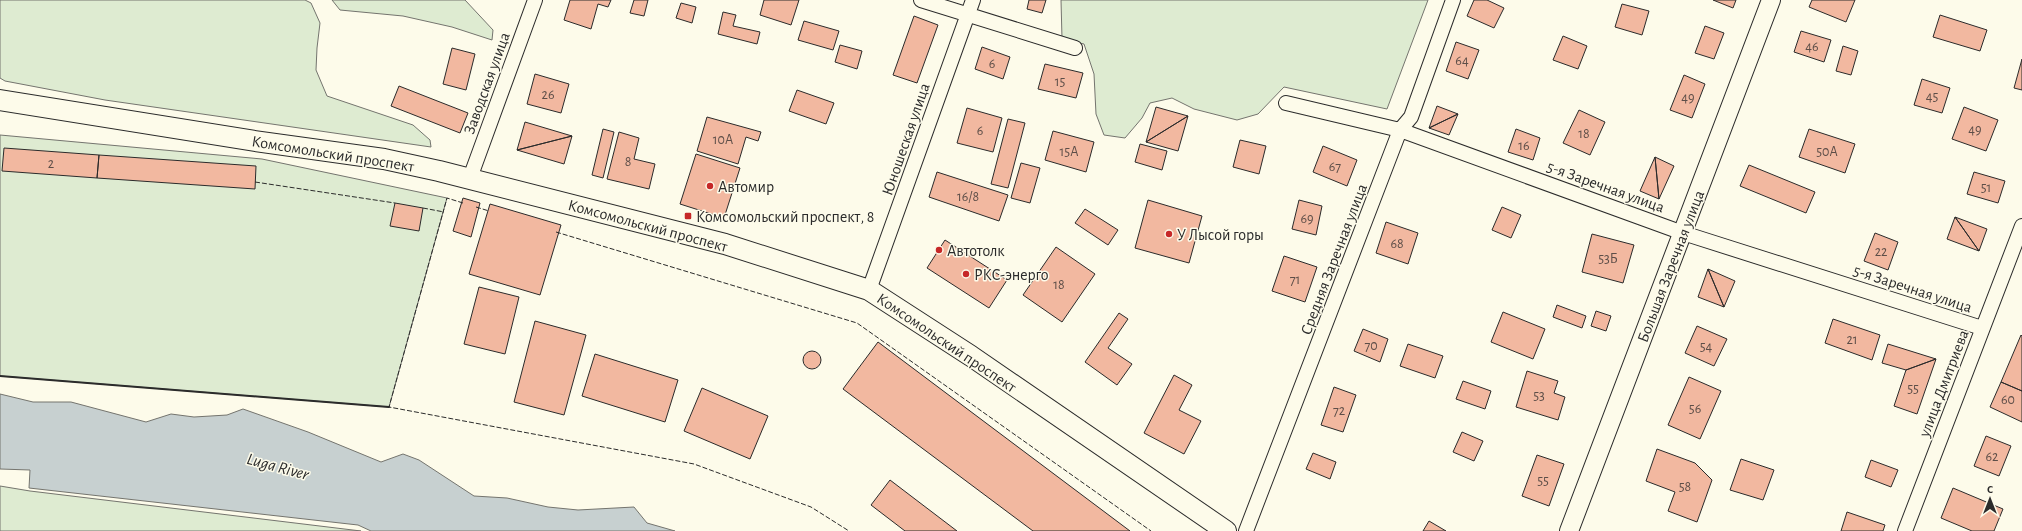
<svg xmlns="http://www.w3.org/2000/svg" width="2022" height="531" font-family="'Alegreya Sans',sans-serif">
	<style>
		.green { fill: #deebd1; stroke: #74746e }
		.water { fill: #c7d0d0; stroke: #74746e }
		.building { fill: #f2b8a0; stroke: #2b2b2b }
		.lines { fill: none; stroke-linecap: round; stroke-linejoin: round }
		.minor-casing { stroke: #2b2b2b; stroke-width: 16 }
		.tertiary-casing { stroke: #2b2b2b; stroke-width: 20 }
		.secondary-casing { stroke: #2b2b2b; stroke-width: 22 }
		.minor { stroke: #fdfbea; stroke-width: 14 }
		.tertiary { stroke: #fdfbea; stroke-width: 18 }
		.secondary { stroke: #fdfbea; stroke-width: 20 }
		.fence { stroke: #2b2b2b; stroke-width: 1; stroke-dasharray: 5 2; stroke-linecap: butt }
		.wall { stroke: #2b2b2b; stroke-width: 2 }
		.poi-dot { fill: #c62828; stroke: #fdfbea; stroke-width: 1.5 }
		.labels { text-anchor: middle; stroke-width: 3; stroke-linejoin: round; paint-order: stroke }
		.number-label { font-size: 14px; fill: #5d4e48 }
		.street-label { font-size: 16px; fill: #2b2b2b; stroke: #fdfbea }
		.poi-label { font-size: 16px; fill: #2b2b2b; stroke: #fdfbea; text-anchor: start }
		.water-label { font-size: 17px; font-style: italic; fill: #2b2b2b; stroke: #fdfbea }
	</style>
	<rect width="100%" height="100%" fill="#fdfbea"/>
	<path class="green" d="M0,0H305L311,3L320,23L317,48L316,70L327,96L413,125L430,140L431,147L105,100L5,81L0,78Z
		M332,0H465L493,30L492,40L452,27L403,16L340,10Z
		M1061,0H1428L1387,109L1284,87L1258,114L1237,120L1194,109L1172,98L1150,103L1142,118L1125,138L1104,135L1096,114L1094,74L1084,44L1062,39Z
		M0,135L262,159L447,198L389,407L0,376Z
		M0,486L30,491L361,531H0Z"/>
	<path class="water" d="M0,394L33,402H71L146,422L171,414L194,417L227,415L243,409L308,432L381,462L403,454L419,460L474,496L507,498L548,507L578,510L634,507L647,523L675,531H371L358,525L29,488L30,470L0,469Z"/>
	<path class="building" d="M570,0H611L608,7L598,4L591,29L564,20Z
		M634,0H648L644,16L630,13Z
		M764,0H799L791,25L760,15Z
		M1029,0H1046L1042,13L1027,9Z
		M1474,0H1487L1504,8L1494,28L1467,16Z
		M1713,0H1736L1733,8Z
		M1812,0H1855L1846,22L1809,7Z
		M681,3L696,7L692,23L676,18Z
		M1622,4L1649,11L1642,35L1615,27Z
		M723,12L736,15L733,26L760,32L757,44L718,34Z
		M1940,15L1987,30L1980,51L1933,37Z
		M914,16L938,25L917,83L893,75Z
		M804,21L839,31L833,50L798,40Z
		M1705,26L1724,33L1714,59L1695,53Z
		M1801,31L1831,40L1824,62L1794,52Z
		M1563,36L1587,46L1578,69L1553,60Z
		M1456,42L1479,50L1468,79L1446,71Z
		M840,45L862,51L857,69L835,62Z
		M1843,46L1858,51L1851,75L1836,71Z
		M982,47L1010,57L1003,79L975,69Z
		M452,48L475,54L466,90L443,84Z
		M2022,59V90L2014,88Z
		M1045,64L1083,73L1076,98L1038,89Z
		M535,74L569,84L561,113L527,104Z
		M1684,75L1705,84L1692,118L1670,110Z
		M1922,79L1950,88L1942,113L1914,105Z
		M399,86L468,113L460,133L391,106Z
		M797,90L834,103L826,124L789,111Z
		M1437,106L1458,114L1429,128Z
		M1156,107L1188,116L1146,142Z
		M1964,107L1998,120L1986,151L1952,139Z
		M967,108L1002,118L993,152L957,143Z
		M1579,110L1605,122L1590,155L1563,143Z
		M1458,114L1449,135L1429,128Z
		M1188,116L1178,151L1146,142Z
		M707,117L761,132L758,141L746,137L738,164L697,151Z
		M1008,119L1025,123L1008,188L991,184Z
		M525,122L572,136L517,150Z
		M603,129L614,132L603,178L592,175Z
		M1516,129L1540,138L1533,160L1508,152Z
		M1809,129L1855,144L1845,173L1799,157Z
		M1053,131L1094,142L1086,172L1045,160Z
		M619,132L639,138L634,159L655,164L649,189L607,179Z
		M572,136L564,164L517,150Z
		M1240,140L1266,146L1259,174L1233,167Z
		M1140,144L1167,151L1162,170L1135,162Z
		M1323,146L1357,160L1347,186L1313,172Z
		M4,148L99,155L97,178L2,171Z
		M696,154L740,168L724,218L680,204Z
		M99,155L256,166L255,189L97,178Z
		M1655,157L1659,199L1640,191Z
		M1655,157L1674,166L1659,199Z
		M1021,163L1040,168L1030,203L1011,198Z
		M1749,165L1815,192L1806,213L1740,186Z
		M937,172L1008,195L999,221L929,197Z
		M1974,172L2005,181L1998,203L1967,194Z
		M463,198L480,203L471,237L453,231Z
		M1148,200L1202,216L1189,263L1135,248Z
		M1299,200L1322,206L1316,235L1292,229Z
		M395,203L423,208L419,231L390,226Z
		M490,204L561,225L540,295L469,274Z
		M1502,207L1521,215L1511,238L1492,230Z
		M1085,209L1118,230L1108,245L1075,223Z
		M1955,217L1987,229L1979,251Z
		M1955,217L1979,251L1947,239Z
		M1386,222L1418,233L1408,264L1376,253Z
		M1875,233L1898,242L1888,270L1864,261Z
		M1592,234L1634,245L1623,283L1582,272Z
		M945,240L1007,280L989,308L927,268Z
		M1056,247L1095,274L1062,322L1023,295Z
		M1284,256L1317,267L1305,302L1272,291Z
		M1708,269L1724,307L1698,297Z
		M1708,269L1735,281L1724,307Z
		M479,287L519,297L505,354L464,344Z
		M1557,305L1586,316L1582,328L1553,317Z
		M1596,311L1611,316L1606,331L1591,326Z
		M1503,312L1545,329L1533,359L1491,342Z
		M1119,313L1128,319L1108,348L1132,364L1117,385L1085,362Z
		M1833,319L1880,335L1872,360L1825,343Z
		M535,321L586,335L564,415L514,402Z
		M1697,326L1727,339L1714,366L1685,353Z
		M1363,329L1388,339L1380,362L1354,351Z
		M2021,335L2022,336V391L2001,382Z
		M878,342L1130,531H1033L843,389Z
		M1408,344L1443,356L1435,378L1400,366Z
		M1888,344L1936,359L1906,370L1882,363Z
		M803 360a9 9 0 1 1 18 0a9 9 0 1 1-18 0Z
		M595,354L678,380L665,422L582,396Z
		M1936,359L1917,414L1894,406L1906,370Z
		M1527,371L1558,381L1554,393L1565,397L1558,420L1516,407Z
		M1174,375L1192,385L1179,410L1201,421L1184,454L1144,433Z
		M1689,377L1721,391L1700,439L1668,425Z
		M1463,381L1491,391L1485,409L1456,399Z
		M2001,382L2022,391V422L1990,407Z
		M1334,387L1356,395L1343,432L1321,425Z
		M702,388L768,416L750,459L684,431Z
		M1462,432L1483,441L1474,461L1453,452Z
		M1986,436L2011,446L1999,476L1974,466Z
		M1657,449L1695,463L1712,480L1697,522L1668,511L1675,492L1646,481Z
		M1313,453L1336,462L1330,479L1306,469Z
		M1537,455L1564,464L1549,506L1522,496Z
		M1741,459L1774,470L1763,500L1730,490Z
		M1871,460L1898,470L1891,487L1865,477Z
		M890,480L957,531H905L871,505Z
		M1953,488L2003,509L1994,531H1972L1941,518Z
		M1847,512L1885,525L1883,531H1841Z
		M1429,521L1446,531H1423Z"/>
	<g class="lines">
		<defs>
			<path id="minor" d="M921,0L1075,48
				M1286,103L1400,130L1683,233L1982,328
				M470,178L535,0
				M869,290L973,0
				M1246,531L1400,130L1411,117L1453,0
				M1905,531L2022,226"/>
			<path id="tertiary" d="M1569,531L1771,0"/>
			<path id="secondary" d="M0,100L255,141L384,159L439,171L725,244L869,290L971,356L1226,531"/>
		</defs>
		<use href="#minor" class="minor-casing"/>
		<use href="#tertiary" class="tertiary-casing"/>
		<use href="#secondary" class="secondary-casing"/>
		<use href="#minor" class="minor"/>
		<use href="#tertiary" class="tertiary"/>
		<use href="#secondary" class="secondary"/>
		<path class="fence" d="M255,182L395,203
			M463,203L447,198L389,407L694,464L811,507L849,531
			M476,207L489,211
			M423,208L444,212
			M556,232L857,323L1151,531"/>
		<path class="wall" d="M0,376L389,407"/>
	</g>
	<g class="poi-dot">
		<circle cx="710" cy="186" r="4"/>
		<rect x="684" y="212" width="8" height="8" rx="2"/>
		<circle cx="1169" cy="234" r="4"/>
		<circle cx="939" cy="250" r="4"/>
		<circle cx="966" cy="274" r="4"/>
	</g>
	<g class="labels">
		<g class="number-label">
			<text x="1812" y="51">46</text>
			<text x="1462" y="65">64</text>
			<text x="992" y="68">6</text>
			<text x="1060" y="86">15</text>
			<text x="548" y="99">26</text>
			<text x="1932" y="101">45</text>
			<text x="1688" y="102">49</text>
			<text x="1975" y="134">49</text>
			<text x="980" y="135">6</text>
			<text x="1584" y="138">18</text>
			<text x="723" y="144">10А</text>
			<text x="1524" y="150">16</text>
			<text x="1069" y="156">15А</text>
			<text x="1827" y="156">50А</text>
			<text x="628" y="166">8</text>
			<text x="51" y="168">2</text>
			<text x="1335" y="171">67</text>
			<text x="1986" y="192">51</text>
			<text x="968" y="201">16/8</text>
			<text x="1307" y="223">69</text>
			<text x="1397" y="248">68</text>
			<text x="1881" y="256">22</text>
			<text x="1608" y="263">53Б</text>
			<text x="1295" y="284">71</text>
			<text x="1059" y="289">18</text>
			<text x="1852" y="344">21</text>
			<text x="1371" y="350">70</text>
			<text x="1706" y="351">54</text>
			<text x="1913" y="393">55</text>
			<text x="1539" y="400">53</text>
			<text x="2008" y="404">60</text>
			<text x="1695" y="413">56</text>
			<text x="1339" y="415">72</text>
			<text x="1992" y="461">62</text>
			<text x="1543" y="485">55</text>
			<text x="1685" y="491">58</text>
		</g>
		<g class="street-label">
			<text transform="translate(486 83) rotate(-70)" y="6">Заводская улица</text>
			<text transform="translate(905 139) rotate(-71)" y="6">Юношеская улица</text>
			<text transform="translate(333 153) rotate(9)" y="6">Комсомольский проспект</text>
			<text transform="translate(1606 186) rotate(20)" y="6">5-я Заречная улица</text>
			<text transform="translate(648 225) rotate(15)" y="6">Комсомольский проспект</text>
			<text transform="translate(1333 259) rotate(-69)" y="6">Средняя Заречная улица</text>
			<text transform="translate(1670 266) rotate(-69)" y="6">Большая Заречная улица</text>
			<text transform="translate(1913 288) rotate(18)" y="6">5-я Заречная улица</text>
			<text transform="translate(947 342) rotate(34)" y="6">Комсомольский проспект</text>
			<text transform="translate(1943 383) rotate(-69)" y="6">улица Дмитриева</text>
		</g>
		<g class="poi-label">
			<text x="718" y="192">Автомир</text>
			<text x="696" y="222">Комсомольский проспект, 8</text>
			<text x="1177" y="240">У Лысой горы</text>
			<text x="947" y="256">Автотолк</text>
			<text x="974" y="280">РКС-энерго</text>
		</g>
		<g class="water-label">
			<text transform="translate(278 466) rotate(15)" y="6">Luga River</text>
		</g>
	</g>
	<g transform="translate(1990 499)" stroke="#fdfbea" stroke-width="3" paint-order="stroke">
	<path d="M0-3L7 15L0 10L-7 15Z" fill="#2b2b2b"/>
	<text y="-6" font-size="11" font-weight="bold" text-anchor="middle" fill="#2b2b2b">С</text>
	</g>
</svg>
